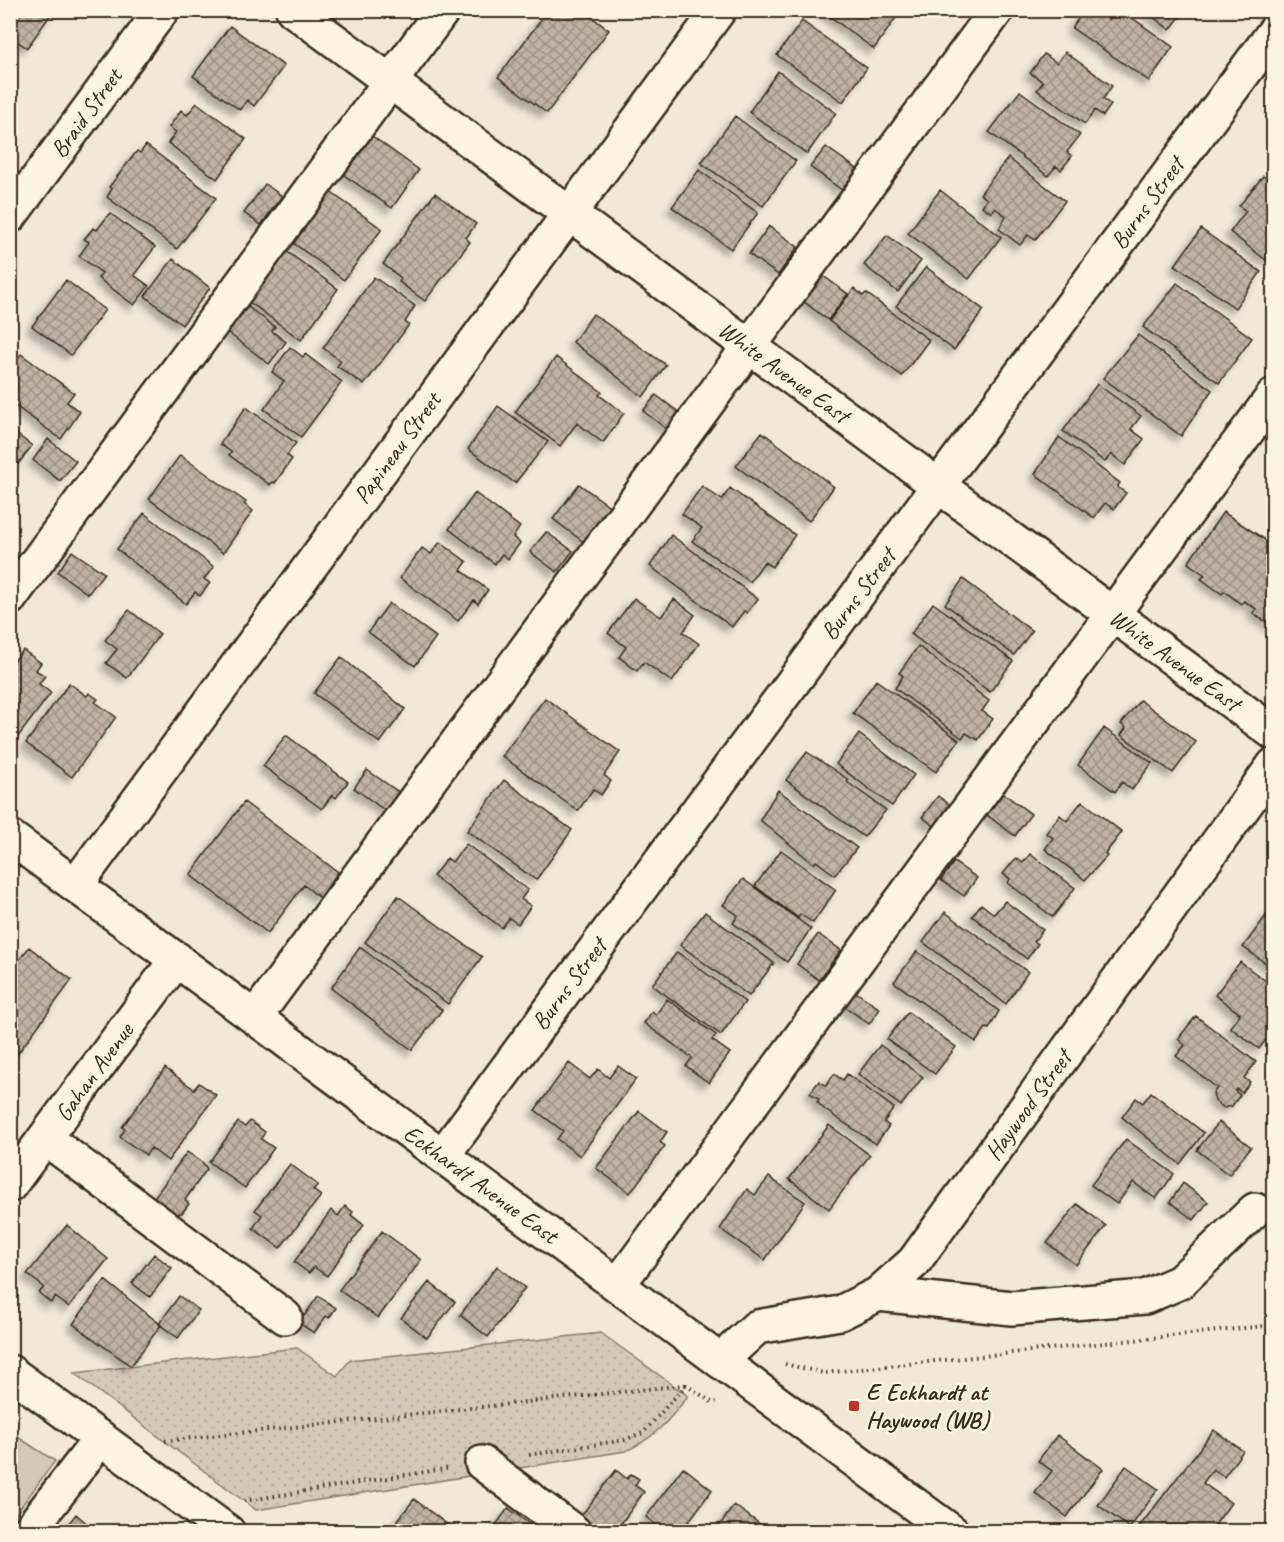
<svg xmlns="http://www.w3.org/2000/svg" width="1284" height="1542" font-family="Caveat,sans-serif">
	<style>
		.park { fill: url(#park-dots); stroke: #867a6c; stroke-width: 1.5 }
		.garden { fill: #d2c9ba; stroke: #867a6c; stroke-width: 1.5 }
		.building { fill: url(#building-cross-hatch); stroke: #3b2a1e; stroke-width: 1.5; filter: url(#shadow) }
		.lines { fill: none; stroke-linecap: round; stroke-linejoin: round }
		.minor-casing { stroke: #3b2a1e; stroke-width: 38 }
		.major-casing { stroke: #3b2a1e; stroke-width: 38 }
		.path { stroke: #3b2a1e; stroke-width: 4; stroke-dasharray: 1.5 4.5; stroke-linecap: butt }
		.minor { stroke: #fcf5e5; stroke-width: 33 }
		.major { stroke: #fcf5e5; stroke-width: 33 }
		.poi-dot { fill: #c8321e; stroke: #fcf5e5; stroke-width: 2 }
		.labels { text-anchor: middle; stroke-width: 5; stroke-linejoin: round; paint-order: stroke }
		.street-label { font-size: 24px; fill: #3b2a1e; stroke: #fcf5e5 }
		.poi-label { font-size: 24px; font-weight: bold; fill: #3b2a1e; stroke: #fcf5e5; text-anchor: start }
	</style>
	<defs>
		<pattern id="park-dots" width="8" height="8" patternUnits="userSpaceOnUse" patternTransform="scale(1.5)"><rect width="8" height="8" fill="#d2c9ba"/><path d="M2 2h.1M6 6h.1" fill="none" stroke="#b5ad9f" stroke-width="1.8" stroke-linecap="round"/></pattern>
		<pattern id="building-cross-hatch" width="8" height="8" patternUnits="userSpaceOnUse" patternTransform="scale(1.5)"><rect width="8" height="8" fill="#beb3a4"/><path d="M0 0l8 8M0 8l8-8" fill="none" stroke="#9c9285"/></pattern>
		<filter id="shadow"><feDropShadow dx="-5.5" dy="5.5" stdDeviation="3" flood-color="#0004"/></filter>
	</defs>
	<rect width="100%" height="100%" fill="#f0e9d9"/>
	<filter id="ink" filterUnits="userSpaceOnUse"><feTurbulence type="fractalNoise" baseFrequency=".0167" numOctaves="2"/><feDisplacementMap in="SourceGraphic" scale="12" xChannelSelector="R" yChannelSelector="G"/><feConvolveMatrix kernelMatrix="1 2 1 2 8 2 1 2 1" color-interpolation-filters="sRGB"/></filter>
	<g filter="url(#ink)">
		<path class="park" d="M601,1333L688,1396C669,1420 654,1439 626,1451L256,1510L74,1373L297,1348L337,1376L350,1360Z"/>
		<path class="garden" d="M10,1432L55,1461L11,1520H10Z"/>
		<path class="building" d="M10,10H54L27,48L10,36Z
			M548,10H582L609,30L547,113L498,77Z
			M821,10H891L898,15L874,49Z
			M1084,10H1095L1109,20L1115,10H1121L1173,47L1149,81L1072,28Z
			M1144,10H1185L1170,30Z
			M802,21L867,68L843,102L777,55Z
			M230,26L284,66L254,106L247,100L240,110L193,76Z
			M1065,52L1112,86L1103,99L1111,105L1103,116L1095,110L1085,124L1037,90L1043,82L1030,73L1044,54L1057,63Z
			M778,71L836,113L807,154L749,112Z
			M1020,91L1080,135L1067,152L1072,156L1061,170L1056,166L1048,176L989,132Z
			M197,103L246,139L217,179L168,143L176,132L169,127L181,110L187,115Z
			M735,116L796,161L763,206L701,163Z
			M372,136L419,170L392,208L344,175Z
			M146,145L216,198L177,249L107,197L112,189L109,187L137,151L140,153Z
			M826,147L857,169L842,190L810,167Z
			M1008,158L1065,201L1035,240L1028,235L1020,245L999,229L1006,216L995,208L991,213L982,206L987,199L980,194Z
			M699,170L758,213L731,249L672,207Z
			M1274,171V252L1267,261L1230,232L1246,211L1239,206L1263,176L1267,179Z
			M265,184L282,196L261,225L244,213Z
			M940,190L1001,237L969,279L908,233Z
			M329,191L382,229L344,280L292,242Z
			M435,193L476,224L466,238L470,242L425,301L399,282L401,278L383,264Z
			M110,213L155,247L134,275L149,286L134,305L98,278L102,273L79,256L89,242L84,239L93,228L97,230Z
			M769,226L798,247L778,275L749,254Z
			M1201,229L1261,272L1235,308L1175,265Z
			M887,235L921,261L898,292L864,265Z
			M285,250L338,289L301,340L248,301Z
			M173,259L210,288L182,325L145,296Z
			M926,267L984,310L954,350L896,306Z
			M822,275L848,294L828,320L803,301Z
			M374,277L415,306L405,322L409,325L364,385L337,366L341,361L323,348Z
			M66,280L105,310L71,355L32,326Z
			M1177,283L1252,338L1219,383L1143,327Z
			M854,288L863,296L866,293L929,340L902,376L829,321Z
			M248,307L275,327L272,331L286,342L269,364L227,332Z
			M593,314L666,365L643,397L573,342Z
			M1138,335L1212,390L1181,436L1103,378Z
			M290,347L303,357L305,354L342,382L301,437L264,409L284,381L272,372Z
			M21,354L74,393L67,402L80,412L61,439L10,402V368Z
			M556,357L602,392L599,395L624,413L603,443L577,423L560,446L515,412Z
			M1097,384L1141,416L1131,429L1144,439L1125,465L1111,454L1105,462L1063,431Z
			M656,395L681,414L669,431L643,411Z
			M498,406L548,442L515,483L468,449Z
			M246,407L296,443L287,455L292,459L275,483L272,482L270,485L229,455L231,452L220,444Z
			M10,429L32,446L11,473L10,472Z
			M762,432L834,487L809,521L736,466Z
			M1059,437L1120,483L1117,487L1126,493L1114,509L1105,503L1094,518L1035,474Z
			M48,439L76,461L60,481L33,460Z
			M180,455L246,502L244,504L253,511L223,553L149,499Z
			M579,484L612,508L585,543L553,519Z
			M702,486L722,500L730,488L795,535L772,567L764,562L750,582L692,541L702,528L682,514Z
			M475,493L520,527L513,537L520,543L508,559L502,554L495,564L449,529Z
			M1223,512L1273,545L1274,627L1253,613L1256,609L1244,601L1241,604L1224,591L1222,594L1201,579L1205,575L1188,563Z
			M144,513L214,567L204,579L210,583L200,596L195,592L186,604L117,549Z
			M546,532L573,551L557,572L530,552Z
			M671,535L758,599L747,613L744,611L732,627L650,566Z
			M440,542L467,562L461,570L488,590L478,604L474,600L458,621L400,578L422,548L431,554Z
			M72,551L104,573L88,594L58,572Z
			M963,579L1032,631L1014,655L945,604Z
			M634,598L661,617L674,599L695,615L683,632L699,644L672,682L644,662L637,671L619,657L626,647L608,633Z
			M389,603L436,637L415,666L368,632Z
			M933,603L1013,661L990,692L911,634Z
			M129,610L160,634L127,678L106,663L117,649L105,640Z
			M918,646L989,701L982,711L993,719L978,740L966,733L962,738L895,688L903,676L899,673Z
			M23,650L41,663L36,670L45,676L39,684L51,693L11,746L10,666Z
			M341,657L405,709L380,743L314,693Z
			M876,680L959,740L936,772L853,713Z
			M69,683L87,696L89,693L98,699L95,702L116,717L72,777L26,743Z
			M545,698L620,752L604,775L611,781L601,795L593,789L578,811L502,756Z
			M1140,700L1196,742L1173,773L1121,735L1126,728L1121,724Z
			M1104,728L1152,763L1132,790L1122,782L1115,792L1078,765Z
			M859,734L914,775L892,806L836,764Z
			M286,735L348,782L336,798L332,795L322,809L263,766Z
			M807,752L849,780L847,782L886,810L864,837L786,780Z
			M367,770L400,793L387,812L354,788Z
			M504,780L572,830L536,880L467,831Z
			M778,790L857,848L835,875L816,861L814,864L760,820Z
			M1003,793L1031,814L1015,836L987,815Z
			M938,796L950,805L934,826L922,817Z
			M1082,801L1122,832L1105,854L1107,856L1085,880L1045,849L1053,838L1046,833L1060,815L1067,821Z
			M244,802L338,872L320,898L304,885L268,933L190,875Z
			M466,844L528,890L521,899L531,906L518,924L509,918L502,928L433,876L447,858L452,862Z
			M781,850L836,890L813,923L800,914L798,918L755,886Z
			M1030,854L1075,888L1053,917L1008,883L1010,879L1003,874L1016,858L1023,863Z
			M954,862L977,878L964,896L941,880Z
			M743,879L811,929L787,962L733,923L738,915L723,905Z
			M398,896L482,957L448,1004L365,942Z
			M1005,901L1043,930L1034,941L1038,944L1027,959L972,916L981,904L994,914Z
			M1271,909L1274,911V969L1243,947Z
			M705,912L774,963L749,996L680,945Z
			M945,912L1028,972L1006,1004L923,942Z
			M818,934L841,950L819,980L797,964Z
			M29,947L72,980L10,1064V972Z
			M360,947L442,1010L412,1050L331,988Z
			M917,951L999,1011L989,1029L986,1028L976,1042L894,982Z
			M677,952L745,1002L721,1035L652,985Z
			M1240,962L1274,987V1030L1259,1049L1230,1027L1240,1014L1215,995Z
			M853,990L880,1009L869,1024L843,1005Z
			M667,999L716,1035L712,1040L730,1053L709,1083L686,1066L692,1058L644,1023L652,1011L656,1015Z
			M908,1012L956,1047L935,1074L887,1039Z
			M1196,1016L1256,1062L1244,1078L1250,1082L1242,1093L1237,1089L1235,1091L1240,1095L1232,1106L1224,1108L1215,1101L1213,1093L1217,1088L1176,1056L1185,1045L1178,1039Z
			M880,1045L923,1077L901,1106L858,1074Z
			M569,1063L590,1079L598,1069L609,1078L618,1066L636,1079L580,1156L557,1139L563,1131L535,1110Z
			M165,1068L194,1089L199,1083L216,1095L168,1161L151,1148L146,1155L120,1137L125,1129L122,1127Z
			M834,1074L843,1080L847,1074L894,1108L884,1122L889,1126L876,1144L825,1110L817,1102L819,1099L810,1093L819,1081L826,1086Z
			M1151,1092L1204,1133L1180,1164L1122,1117L1136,1098L1143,1103Z
			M639,1111L667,1132L660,1142L665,1146L630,1193L596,1168Z
			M250,1121L265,1132L261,1139L274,1148L245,1188L209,1162L238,1122L245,1127Z
			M1219,1122L1251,1147L1229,1175L1197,1150Z
			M829,1125L870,1155L829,1209L789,1179Z
			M1126,1139L1174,1174L1156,1199L1133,1182L1117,1204L1091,1185Z
			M187,1152L203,1163L207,1169L185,1200L189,1204L182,1213L174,1214L153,1199Z
			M290,1164L318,1185L313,1190L321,1196L280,1248L253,1228L262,1215L255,1210Z
			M769,1177L805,1202L765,1260L720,1229L747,1189L755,1195Z
			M1183,1183L1208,1202L1194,1220L1170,1202Z
			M1077,1204L1106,1226L1076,1265L1047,1243Z
			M345,1206L353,1212L351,1215L364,1225L327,1276L314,1267L309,1273L294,1262L331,1210L338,1216Z
			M67,1225L108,1259L69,1307L55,1297L51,1303L39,1293L44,1287L27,1274Z
			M382,1231L421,1260L378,1318L339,1290Z
			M154,1254L172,1268L150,1297L132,1283Z
			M497,1266L525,1288L488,1337L460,1315Z
			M105,1280L161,1325L131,1366L73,1324Z
			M429,1282L455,1302L427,1338L401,1318Z
			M179,1296L199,1310L178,1338L159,1324Z
			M318,1296L336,1308L329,1318L326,1316L314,1333L299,1323Z
			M1214,1430L1243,1451L1224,1477L1213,1469L1203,1483L1231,1503L1210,1532L1136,1531Z
			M1057,1435L1103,1469L1067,1517L1035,1493L1052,1471L1038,1461Z
			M1126,1466L1158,1489L1130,1528L1098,1505Z
			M683,1467L712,1490L681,1532H666L646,1517Z
			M616,1470L627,1479L631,1474L639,1479L635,1485L644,1492L615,1532H599L580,1517Z
			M414,1499L457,1532H389Z
			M734,1505L764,1527L768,1532H715Z
			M508,1508L535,1528L533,1532H491Z
			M76,1514L97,1532H62Z"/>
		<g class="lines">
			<defs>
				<path id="minor" d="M293,10L1274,733
					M10,216L162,10
					M10,598L443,10
					M76,885L719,10
					M255,1017L997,10
					M45,1138L285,1317
					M443,1155L1274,32
					M10,1185L177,959
					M618,1285L1274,395
					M878,1294L1012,1308L1145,1297L1180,1282L1255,1210
					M720,1361L757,1327L840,1313L878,1294L914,1262L1274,765
					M10,1372L228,1532
					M482,1463L574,1532
					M28,1532L101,1438"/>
				<path id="major" d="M10,837L952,1532"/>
			</defs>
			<use href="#minor" class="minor-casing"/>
			<use href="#major" class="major-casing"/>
			<path class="path" d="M785,1364L823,1373L1274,1325
				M165,1441L685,1385
				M529,1455L624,1440L643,1433L686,1385L713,1403L716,1402
				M244,1501L450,1468"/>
			<use href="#minor" class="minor"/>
			<use href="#major" class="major"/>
		</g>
	</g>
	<rect class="poi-dot" x="848" y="1400" width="12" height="12" rx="3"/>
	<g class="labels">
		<g class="street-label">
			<text transform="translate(86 113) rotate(-54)" y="8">Braid Street</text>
			<text transform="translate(1147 203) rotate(-54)" y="8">Burns Street</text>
			<text transform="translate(784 372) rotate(36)" y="8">White Avenue East</text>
			<text transform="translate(397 448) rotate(-54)" y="8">Papineau Street</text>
			<text transform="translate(858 594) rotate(-53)" y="8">Burns Street</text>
			<text transform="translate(1175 660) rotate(36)" y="8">White Avenue East</text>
			<text transform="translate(569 984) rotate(-53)" y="8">Burns Street</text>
			<text transform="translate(94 1072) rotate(-54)" y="8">Gahan Avenue</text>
			<text transform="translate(1028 1105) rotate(-54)" y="8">Haywood Street</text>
			<text transform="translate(481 1184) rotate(36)" y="8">Eckhardt Avenue East</text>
		</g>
		<g class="poi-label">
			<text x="866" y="1400">E Eckhardt at<tspan x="866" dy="28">Haywood (WB)</tspan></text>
		</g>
	</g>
	<rect width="1284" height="1542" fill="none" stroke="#fcf5e5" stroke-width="36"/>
	<rect x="18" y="18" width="1248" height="1506" fill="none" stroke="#3b2a1e" stroke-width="2" filter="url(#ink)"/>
</svg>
